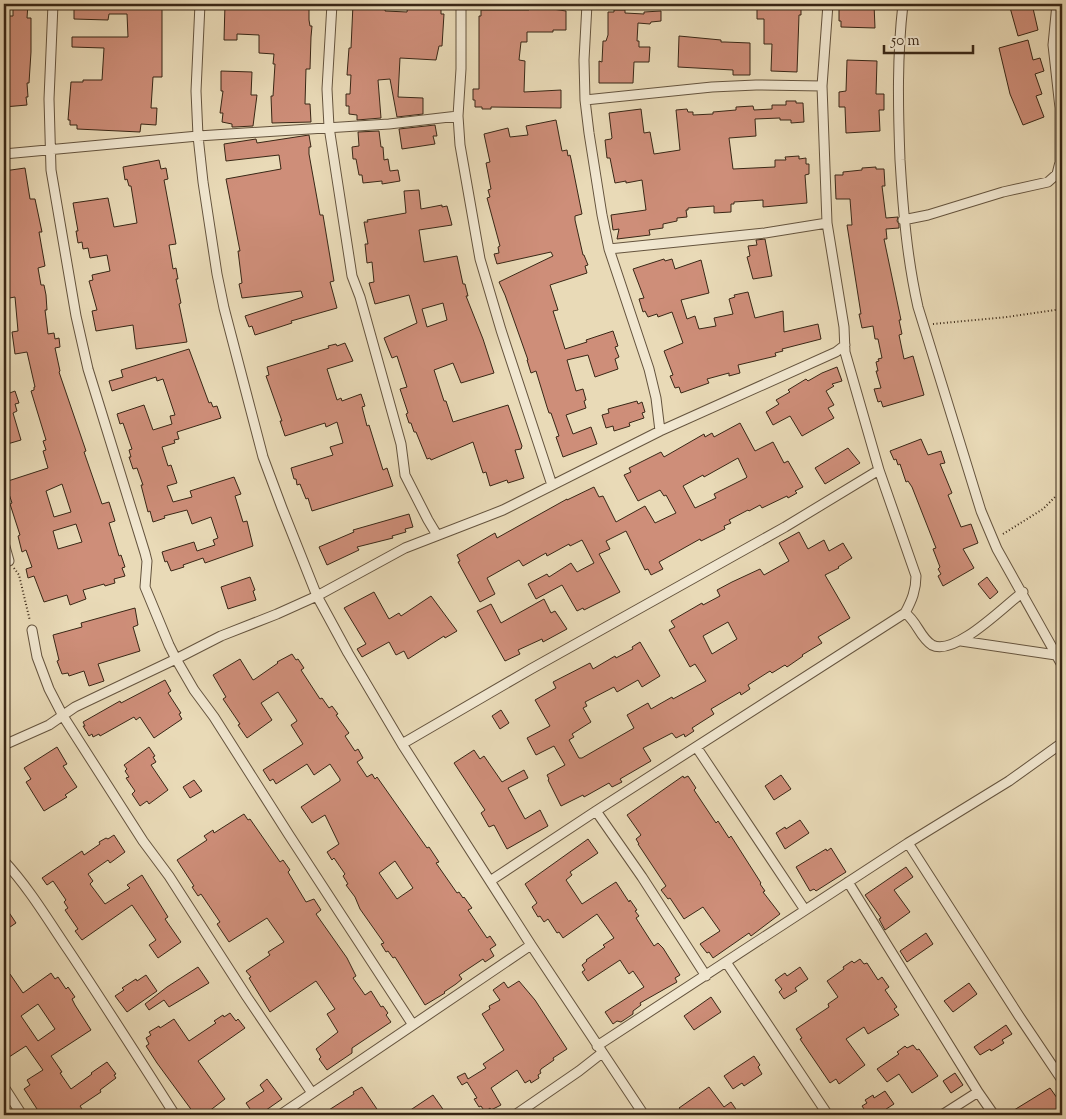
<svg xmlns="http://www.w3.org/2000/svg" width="1066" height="1119" font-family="'Sorts Mill Goudy',serif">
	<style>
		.building { fill: #ce8e79; stroke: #392716; fill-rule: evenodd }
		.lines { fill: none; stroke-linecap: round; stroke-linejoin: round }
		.street-casing { stroke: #65543e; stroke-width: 11 }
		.path { stroke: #392716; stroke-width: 2; stroke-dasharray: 1 2.5; stroke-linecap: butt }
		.street { stroke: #f1e7d0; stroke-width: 9 }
	</style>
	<rect width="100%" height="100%" fill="#e9dab7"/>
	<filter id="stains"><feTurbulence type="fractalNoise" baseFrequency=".004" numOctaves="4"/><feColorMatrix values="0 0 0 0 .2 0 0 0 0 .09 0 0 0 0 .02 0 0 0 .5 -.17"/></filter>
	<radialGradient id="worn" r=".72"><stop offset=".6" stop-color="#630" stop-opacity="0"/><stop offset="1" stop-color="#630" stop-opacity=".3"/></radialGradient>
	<path class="building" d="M13,4H28L27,18H31V52L29,83H27L28,97H26L27,105L4,107V16H13Z
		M74,4H162V77H153L151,108H157L156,125L141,124L140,132L77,129V125H70V120H68L71,82H83V80H102L104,48L72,47V37H128L127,14H109L108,20L74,19Z
		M225,4H309V20L310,26H312L311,37L310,69H306L305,104H310L311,122L272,123L271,96H273L275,64H273L274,54L259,53V35L237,34V40H224Z
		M353,4H386L385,11L407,12L408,4H441V14H444L442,46H439L436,60L400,58L398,97L423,98V114L397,117L390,79L378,80L381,118L357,120V115L349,114V106H346V94H350L351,75H347L349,48H351Z
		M757,4H801V15H799L797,72L771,71L772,44H764V19H757Z
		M839,4H874L875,28L841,27V21H839Z
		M1009,4H1032L1038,30L1018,36Z
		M546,8L566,11V30H553V32H527V42H521L519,60L525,61L524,92L561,90V108L491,107V109H482V107H475V100H473V89H479V16H481V10H529V9Z
		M614,10H625V13L644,14V12L661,11V21L651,22L650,24L638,23L637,41H639V47H650L649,62H634L633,83H599V61L602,62L603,41H606L608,35V12H614Z
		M679,36L721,40V42H725L750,43V75H733V70L678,67Z
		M1028,40L1033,60L1040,58L1044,71L1035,74L1042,94L1036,96L1044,117L1023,125L1010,94L999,48Z
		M847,60L877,61L876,94H884V110H879L880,131L846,133L845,107H839V92L846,91Z
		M221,71L252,72L251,95H257L253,126L235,127H232V124L222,122L223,113H220L223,91H221Z
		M786,101H796V103H803L804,122L791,123V120H780V118L755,119L756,136L729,138L733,169L775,167V160H786L785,157L799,156V159L806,158V164H809V174L805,175L807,203L763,207V200L734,202V204H731V212L714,213V206L688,208V210H686L687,217L677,218V221L663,224V228L649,230L650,235L617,239L619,229L613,230L611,215L646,210L642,180L626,183V181L615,183L610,158H607L605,140L611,139L612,138L609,113L641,109L644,133L650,132L654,154L680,150L676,110L687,109L688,112H693V115L713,114V112L736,110V107L753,106L754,110L772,109V105H786Z
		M556,120L562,151L567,150L568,156L570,155L571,159L582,214L575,216V220L583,255H584L588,265L585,266L587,273L550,285L558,310L553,311L565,349L587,342L586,340L613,331L618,346L615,347L619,357L615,359L618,369L595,377L588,355L567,360L576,391L583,389L586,400L584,401L586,408L566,415L573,434L591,427L597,444L563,457L556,437L559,436L551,413H549L547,407L536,371L531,373L527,360H528L505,295L499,282L553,256L551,252L497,264L494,254L499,253L498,247L500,246L487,198L490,197L488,190L491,189L486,163L490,162L484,134L508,128L510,137L528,135L526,126Z
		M435,125L437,136H433L435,144L402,149L399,129Z
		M379,131L381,147H383L384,160L388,159L390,171L398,170L400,181L382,184V181L363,183L362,175H359L356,159H353L352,147L359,146L358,132Z
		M309,135L311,147H309V154L320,215H323L334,281L330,282L337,308L291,321L292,323L255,335L252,326L249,327L245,316L303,297L301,291L242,298L239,284L242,283L238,251H240L226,179L281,169L279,155L226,161L224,144L256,139L257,143Z
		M159,160L161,169L166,168L168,179L164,180L176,244L169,245L173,269L176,268L178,279H176L181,303L179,304L187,342L136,349L133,325L96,331L92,311L97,310L89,281L93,280L92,275L110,271L107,255L90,258L88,248L83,249L82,242L78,243L76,231H78L73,203L108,198L114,227L137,223L131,186H129L127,179L125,180L123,167Z
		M876,167V169H884L885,186H882L886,218L898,217L897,221L899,224V228L886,229L887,239H884L901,320H899L902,334L899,335L904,359L913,356L924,395L883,407L881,401L878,402L874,389L881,388L876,371H878L876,362L879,361L878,359L882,358L878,339H875L873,326L862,328L859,314H861L847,225H852L850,199H836L835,175H843V172L862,170V168Z
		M25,168L30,199H35L42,232H39L45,266L38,268L41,285H44L46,295L47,310H45L48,334L54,333L55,339L59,338L60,347L55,348L60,371L59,372L86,451L84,452L102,504L109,502L115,521L109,523L119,556L121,555L125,567L122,568L125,576L114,579L115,583L105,586L104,584L83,590L86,599L70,605L67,595L44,602L34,576L28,578L26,569L32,567L26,550L22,552L18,536L20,535L10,504L12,503L5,482L48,468L43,451L46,450L43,441L46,440L31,391L34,390V387H35L27,352L15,354L12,332L18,331L15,297L4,299V171ZM62,484L71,512L54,517L46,491ZM76,524L82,542L58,549L53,531Z
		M419,190L421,209L442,205V207L447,206L452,225L419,230L424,262L457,256L463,284H465L468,296H466L483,339L494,373L461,383L453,363L434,370L444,401H446L453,422L508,405L522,446L521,449L515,450L524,478L508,483L507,480L490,486L486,472L483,473L473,442L431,460L430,458L427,459L416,432H414L411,423H409L406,414L408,413L400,389L407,387L397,356L392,358L384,338L417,323L409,295L375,304L369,283L374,282L372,262L367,263L365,244H368L364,222H368L367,220L406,213L404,191ZM443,303L447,320L427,327L422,309Z
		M765,239L772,276L753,279L747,257L750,256L748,246L757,245L756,240Z
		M664,259L665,261L672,259L675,269L701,260L709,293L681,300L687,319L695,316L699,329L716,326L714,318L733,314L729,299L735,297L734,295L748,292L755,318L783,311L784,332L818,324L821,339L782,349L783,351L775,353L776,356L738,365L740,373L729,376V373L707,379L709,383L681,393L679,387L675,388L670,376L673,375L664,351L683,343L672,312L658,317L657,314L648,317L645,311L643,312L639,299L644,298L633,269Z
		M345,343L353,361L327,369L337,400L341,398L342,401L361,394L365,406L362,407L367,426L369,425L383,470L387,468L393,486L312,511L308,498L306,499L300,484L297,485L296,479H294L291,468L333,455L330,447L343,443L337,422L326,427L325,423L285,436L280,421H282L266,376L269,375L267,367L329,348L328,346L336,344L337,346Z
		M189,349L209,403L211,402L213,407L217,406L221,418L177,432L179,439L174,440L175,443L162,447L168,466L171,465L177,483L167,486L173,502L192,497L190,491L234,477L241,494L235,496L243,522L247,521L253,546L205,563L203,558L183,565L184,567L171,571L167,561L165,562L162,552L194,542L197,551L215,545L213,540L218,538L211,517L192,524L187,510L164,516L165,518L153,522L150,511L148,512L141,485H143L137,468L133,469L129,457H131L129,450L132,449L123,423L120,424L117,414L144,405L153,430L172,424L170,416L175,415L163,379L157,381L156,377L112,391L109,381L123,377L121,370Z
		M837,367L842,381L832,384L834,386L826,391L834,405L828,408L834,418L802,436L790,416L773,425L766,412L779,404L776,400L790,392L788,390L806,379L808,381L822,373Z
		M4,391H6L7,394L15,391L19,403L15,404L17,411L13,413L21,440L4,445Z
		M637,401L638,404L642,402L645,412L642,413L644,418L629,423L630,426L614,431L613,426L606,428L602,415L609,413L608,409Z
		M740,423L755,451L773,442L784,463L788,461L803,487L795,491L797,493L788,498L787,496L762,508L760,505L749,511L748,510L729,520L731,523L724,526L725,529L701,541L700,539L659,562L663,569L651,575L648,569L645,570L626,531L606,541L610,549L599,554L620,592L584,610L583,608L577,611L562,585L536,599L528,584L547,574L549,577L571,563L577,572L594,563L582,540L570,546L569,544L547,556L546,553L523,566L519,560L487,578L495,594L480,602L458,562L460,561L457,555L495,533L497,538L567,499V500L594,487L599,497L603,496L616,522L645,506L655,523L676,513L666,495L664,496L660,490L638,501L624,475L631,472L629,468L661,452L664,457L704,434L705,437L712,433L714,437ZM738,458L747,477L746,478L714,494L716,498L695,508L683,486L703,475L704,477Z
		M921,439L928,455L941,451L945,463L940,464L952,493L948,495L961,527L971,524L978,543L963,549L974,568L943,586L938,576L941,574L938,569L940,567L933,549L936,548L912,487L908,481L906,482L900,464L898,465L896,459L894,460L890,451Z
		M848,448L860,463L825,484L815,468Z
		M409,514L413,527L405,529L406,532L392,536L393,538L357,547L359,550L327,565L319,547L354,532L353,530Z
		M799,532L808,549L824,540L829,551L843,543L852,558L838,567L839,568L825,575L850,618L818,637L822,643L802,655L803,656L787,667L785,665L772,673L770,671L748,685L750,689L741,695L740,692L711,709L714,714L692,728L694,731L685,737L684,734L676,738L672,733L643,748L651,761L620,779L622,782L612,787L609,783L584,797L583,795L561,806L548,780L549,779L547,775L565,765L554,746L536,755L527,738L550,726L535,700L556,688L553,682L590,663L593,669L615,656L616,658L633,649L632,647L640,642L660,676L642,687L638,680L617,692L614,687L585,702L587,706L583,708L591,722L572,734L574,737L569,740L579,758H582L634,728L627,715L648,703L651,709L672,697L673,699L706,681L695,664L690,667L669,630L675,627L671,621L702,603L703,605L720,596L717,590L732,582L760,569L764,575L789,561L779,543ZM728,622L737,639L712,654L703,636Z
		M250,577L255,590L253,591L256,600L228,609L221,587Z
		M987,577L998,592L990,599L978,584Z
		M374,592L389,619L399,613L401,616L431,596L457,631L445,638L444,636L408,659L404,651L396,655L389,642L362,657L357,649L366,644L344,608Z
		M544,599L551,613L555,611L567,629L543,642L542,639L518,650L520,654L505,661L477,611L491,604L501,623Z
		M135,608L138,625L133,627L140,651L98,664L104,681L89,686L84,671L69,676L68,673L62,674L57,661L59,660L53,635L82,627L81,623Z
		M292,654L296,660L298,659L304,668L301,670L320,699L322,698L329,708L332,706L338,714L336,715L349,733L345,736L355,751L358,749L363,758L357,762L367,777L372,774L375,779L377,777L427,848L429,847L439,862L436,863L457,893L459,892L463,898L464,897L472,908L468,910L487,938L490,936L496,945L490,949L494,956L485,962L483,959L459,975L462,979L456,984L444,992L445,993L425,1005L395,957L393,958L388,951L386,952L381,944L384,943L360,909L355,897L346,885L348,884L343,876L345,874L334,858L332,860L327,852L339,844L325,815L312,823L301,807L340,781V779L330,764L314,775L307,764L276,784L273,779L270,781L263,770L303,744L291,725L297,721L296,719L278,692L261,703L272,720L247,738L238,725L240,724L223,699L226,697L213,675L240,659L253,680L255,679L278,663L277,662ZM395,861L413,888L397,899L379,873Z
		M165,680L171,691L168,693L181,713L179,714L182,719L154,738L140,717L136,720L134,717L100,736L99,734L93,737L92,734L89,736L83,726H85L83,722L120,701L121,703Z
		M501,710L509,723L500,729L492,716Z
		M57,747L67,764L63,766L77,787L65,795L67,797L44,811L26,782L31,779L24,768Z
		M149,747L155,756L153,757L156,762L151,765L168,790L149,804L147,801L140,806L132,794L135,791L126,778L129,777L125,771L127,769L124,765Z
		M474,750L480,759L484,756L502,782L524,770L528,778L508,788L525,819L540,810L548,826L507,849L494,825L489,827L481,813L485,810L454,763Z
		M781,775L791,789L774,800L765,786Z
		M683,776L684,778L688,776L696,788L694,790L716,823L718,821L729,838L731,836L761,883L760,884L765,891L763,892L780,914L751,936L749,933L713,958L709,952L707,953L700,944L720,931L703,907L684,919L670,898L668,899L661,890L666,886L638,844H639L636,839L641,835L627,815Z
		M194,780L202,791L190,798L183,787Z
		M244,814L248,820L250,819L280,862L283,860L290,870L288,872L306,902L314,899L321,910L316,914L347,958L356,976L353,978L365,995L371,991L381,1007L383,1006L388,1013L386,1015L391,1022L352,1048V1053L327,1070L319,1059L321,1057L316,1049L338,1032L327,1014L335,1009L316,981L270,1012L249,978L251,977L246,971L270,955L268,952L284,942L267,918L229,942L217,924L220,922L201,894L198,896L192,887L194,886L177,860L207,840L204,836L213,830L214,833Z
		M800,820L809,833L785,849L776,833L785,827L786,829Z
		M114,835L125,852L110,863L108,860L88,874L93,881L90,884L105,904L130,888L127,885L142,875L168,917L165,919L181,942L158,958L149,945L156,940L132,905L82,940L75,931L78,929L65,910L68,908L64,902L66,900L53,881L47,885L42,878L82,851L84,855L100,844L99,842L106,838L108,839Z
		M588,839L598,853L570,872L572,875L566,880L582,904L616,882L629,902L630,900L637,910L635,911L639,916L636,918L654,946L658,943L663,948L680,975L675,978L677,982L640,1003L641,1005L633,1011V1014L621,1022L617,1021L613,1024L605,1012L644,987L633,971L629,974L620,960L588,981L582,972L585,970L582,965L587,961L586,960L605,947L603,945L614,938L597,914L563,938L559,932L557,933L548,919L544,922L540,916L538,917L532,907L537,903L525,884Z
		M831,848L846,872L816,891L814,889L810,891L796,867L826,849L827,851Z
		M906,867L913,877L894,890L910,912L885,930L879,919L881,918L865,895Z
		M4,905L16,923L4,931Z
		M926,933L933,944L907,962L900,951Z
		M860,959L864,964L867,963L878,980L882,977L889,987L885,990L897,1007L894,1009L899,1015L868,1034L864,1027L846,1039L865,1065L839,1084L836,1079L830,1083L800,1039L802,1038L796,1029L829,1007L828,1004L838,997L827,981L844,969L843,967L852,961L854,963Z
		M198,967L209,983L169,1007L164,1000L149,1010L145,1004L167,987Z
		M800,967L808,979L795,988L797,991L784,999L779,992L782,989L775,980L785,973L787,976Z
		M51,973L55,979L58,977L66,989L68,987L75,997L72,999L75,1005L91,1030L51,1056L62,1072L60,1073L71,1089L92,1074L91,1073L107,1062L116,1074L114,1075L116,1078L100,1090L101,1092L80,1106L86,1115H28L37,1109L24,1089L30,1085L27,1080L43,1070L26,1046L9,1057L7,1054L4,1057V978L10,974L23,993ZM38,1004L55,1029L38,1041L21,1016Z
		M146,975L157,991L127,1012L115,996L124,990L122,988L136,979L137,981Z
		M519,981L535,1000L567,1049L553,1058L554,1060L541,1069L540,1071L541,1073L538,1075L539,1078L531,1083L530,1080L525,1083L517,1070L491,1088L501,1105L491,1110L490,1108L485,1112L481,1106L479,1107L474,1099L477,1098L467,1082L462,1085L457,1077L465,1073L468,1079L486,1068L483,1064L504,1050L482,1014L490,1009L489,1006L500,1000L493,990L504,982L508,988Z
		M969,983L977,994L953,1012L944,1001Z
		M711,997L721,1012L694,1030L684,1016Z
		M230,1013L236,1021L238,1019L245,1028L198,1061L225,1099L204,1115H197L194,1111L193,1112L157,1063L146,1046L149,1044L146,1038L151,1035L149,1032L159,1026L160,1028L174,1019L189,1041L216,1023L214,1021L223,1015L224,1017Z
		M1006,1025L1012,1034L1002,1040L1004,1043L991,1051L990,1049L980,1055L974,1047Z
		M913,1045L917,1050L919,1049L938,1076L912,1093L899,1074L887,1082L877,1069L899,1054L897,1052L905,1046L907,1048Z
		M754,1056L760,1065L758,1067L762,1074L744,1086L742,1083L733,1089L724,1076Z
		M955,1073L963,1085L951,1093L943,1081Z
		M267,1079L282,1099L259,1115H254L246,1103L264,1091L260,1085Z
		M362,1087L381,1115H321L354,1094L353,1092Z
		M709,1087L724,1107L731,1102L740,1115H685L679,1108Z
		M1050,1088L1062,1105V1115H1006Z
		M885,1091L894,1104L877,1115H868L862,1106L867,1103L865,1100L873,1095L874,1098Z
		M433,1095L447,1115H403Z"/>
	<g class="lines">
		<defs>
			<path id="street" d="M53,4L49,99L51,170L76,316L88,369L145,553L147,561L145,587L169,645L176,659L194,690L214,717L289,835L413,1025
				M200,4L196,91L198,136L203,182L217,274L224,308L263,457L282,508L317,596L348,653L402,744L531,945L644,1115
				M332,4L327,89L329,127L352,276L360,297L401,444L405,475L428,520L437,535
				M461,4V69L458,116L460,145L480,259L501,330L552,485
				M587,4L584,60L585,100L589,133L602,215L609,249L649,369L656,398L660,431
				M903,4C897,56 898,107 900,160C903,210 907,258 918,307L981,511L997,549L1062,665
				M585,100L712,87L756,85L822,86
				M4,154L198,136L389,124L458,116
				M903,220L928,215L1003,192L1048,182L1057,174L1060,162V108L1053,45L1057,4
				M609,249L765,233L827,223
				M4,543L9,561
				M905,613C917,621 920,638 932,645C955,657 1005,605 1023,592
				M32,630L37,657L49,689L63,716L143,841L169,876L247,997L312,1093
				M961,641L1056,655
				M402,744L531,669L785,527L879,470
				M4,745L49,725L75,707L176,659L221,636L277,614L317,596L405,548L503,510L660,431L836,352L845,345
				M697,748L805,910
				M596,811L642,877L706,976
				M908,843L1019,1016L1062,1080
				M4,861C29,888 48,920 69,951C105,1005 140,1060 175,1115
				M490,881L596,811L905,613C912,600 916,590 916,576L879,470L845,352L844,327L827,223L822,86L828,4
				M848,882L978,1092L942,1115
				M726,962L828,1115
				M597,1046L908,843L1009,781L1062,743
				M4,1087L22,1115
				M978,1092L994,1115
				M280,1115L531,945
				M515,1115L579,1071L602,1053"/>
		</defs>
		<use href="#street" class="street-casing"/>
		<path class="path" d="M933,324L1007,317L1062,309
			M1003,534L1043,509L1062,490
			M14,568L19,575L30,621"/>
		<use href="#street" class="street"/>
	</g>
	<rect width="1066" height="1119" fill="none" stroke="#e9dab7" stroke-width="20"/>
	<rect x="5" y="5" width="1056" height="1109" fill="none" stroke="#392716" stroke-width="2.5"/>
	<rect x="10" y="10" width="1046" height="1099" fill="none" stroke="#392716"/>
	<path d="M884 45v8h89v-8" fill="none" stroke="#392716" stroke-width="2.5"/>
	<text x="891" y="45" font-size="15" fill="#392716" stroke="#f1e7d0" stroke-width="4" paint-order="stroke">50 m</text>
	<rect width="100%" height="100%" filter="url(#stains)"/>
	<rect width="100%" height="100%" fill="url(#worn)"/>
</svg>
